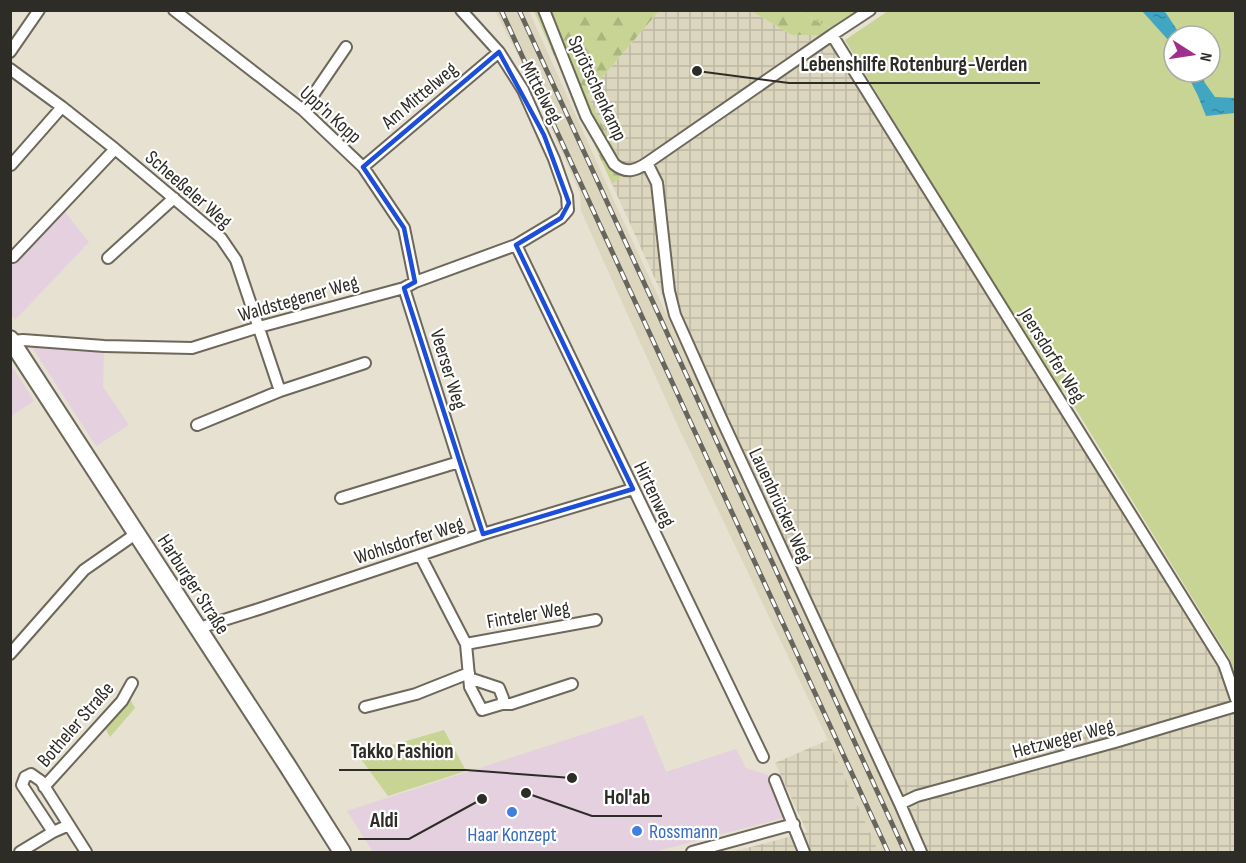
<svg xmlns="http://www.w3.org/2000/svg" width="1246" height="863" font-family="'Sofia Sans Condensed',sans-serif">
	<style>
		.commercial { fill: #e4d0df }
		.industrial { fill: url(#industrial-grid) }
		.built { fill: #dcd6bf }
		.grass { fill: url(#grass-tufts) }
		.forest { fill: url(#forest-firs) }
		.park { fill: #c7d493; fill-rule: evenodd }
		.water { fill: url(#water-ripples) }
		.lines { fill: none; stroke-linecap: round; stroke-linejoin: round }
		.street-casing { stroke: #6d685b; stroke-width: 14 }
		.primary-casing { stroke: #6d685b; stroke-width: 20 }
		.street { stroke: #fff; stroke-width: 10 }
		.primary { stroke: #fff; stroke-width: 16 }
		.rail-casing { stroke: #68655c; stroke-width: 5 }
		.rail { stroke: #fff; stroke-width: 3; stroke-dasharray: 9; stroke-linecap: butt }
		.marked { fill: none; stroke: #1d4ed8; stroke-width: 4.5; stroke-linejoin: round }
		.shop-dot { fill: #3f7fe0; stroke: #fff; stroke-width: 2 }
		.labels { text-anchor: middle; stroke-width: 4.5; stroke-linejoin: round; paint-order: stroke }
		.street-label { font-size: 20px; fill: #2e2c26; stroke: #fff }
		.shop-label { font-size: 20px; fill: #366cbe; stroke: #fff; text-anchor: start }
		.leader { fill: none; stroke: #2e2c26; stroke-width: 2 }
		.callout-dot { fill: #2e2c26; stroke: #fff; stroke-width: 2 }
		.callout-label { font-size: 21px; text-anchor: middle; font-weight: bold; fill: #2e2c26; stroke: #fff; stroke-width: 4.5; stroke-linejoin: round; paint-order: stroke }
	</style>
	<defs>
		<pattern id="industrial-grid" width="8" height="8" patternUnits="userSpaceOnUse" patternTransform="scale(1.5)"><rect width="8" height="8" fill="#dcd6bf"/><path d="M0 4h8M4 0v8" fill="none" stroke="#bdb8a4"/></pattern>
		<pattern id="grass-tufts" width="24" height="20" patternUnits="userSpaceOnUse" patternTransform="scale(1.5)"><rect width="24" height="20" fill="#c7d493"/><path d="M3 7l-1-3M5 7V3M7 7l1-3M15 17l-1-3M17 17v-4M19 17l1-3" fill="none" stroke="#abb67f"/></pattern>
		<pattern id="forest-firs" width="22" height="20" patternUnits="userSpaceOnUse" patternTransform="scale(1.5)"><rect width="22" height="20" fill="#c7d493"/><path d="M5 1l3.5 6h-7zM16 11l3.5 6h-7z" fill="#abb67f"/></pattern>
		<pattern id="water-ripples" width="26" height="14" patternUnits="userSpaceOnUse" patternTransform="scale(1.5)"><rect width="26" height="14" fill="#40a6c1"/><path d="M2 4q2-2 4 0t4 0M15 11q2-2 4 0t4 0" fill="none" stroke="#36879d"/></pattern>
	</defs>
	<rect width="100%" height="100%" fill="#e6e1d1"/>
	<path class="commercial" d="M64,211L89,242L15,320L11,314V265Z
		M30,344L104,350L103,387L129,425L96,446Z
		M11,365L34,401L11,416H10Z
		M643,715L666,772L736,749L746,768L768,775L787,817L654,852H373L347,811Z"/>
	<path class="industrial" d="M659,11H751L792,35H832L1223,665L1235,705V852H915L612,184L627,173L587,95Z
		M828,740L879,852H732L807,832L775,763Z"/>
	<path class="built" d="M495,11H529L615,203L915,852H879L828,740L676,422L581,211L580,193L525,69Z"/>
	<path class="grass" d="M799,11H862L832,30Z"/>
	<path class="forest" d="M534,11H659L587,95L627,173L612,184Z
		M751,11H799L832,30L825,35H792Z"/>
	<path class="park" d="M807,11H855L831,25Z
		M888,11H1235V675L1230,659L1064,390L1060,391L956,224L845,40ZM1174,36H1210V72H1174Z
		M130,699L135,708L110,737L105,728Z
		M444,730L466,771L388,796L358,755Z"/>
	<path class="water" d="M1142,11H1163L1166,13L1181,36H1174V49L1170,42Z
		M1186,72H1200L1205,83L1215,97L1235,98V113L1206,116L1198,96Z"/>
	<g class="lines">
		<defs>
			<path id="street" d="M174,10L303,110L363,167L404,228L415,282
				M544,10L586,116L614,164C626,174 635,171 647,163L832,35L870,10
				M832,35L1224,664L1236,699
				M10,52L39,10
				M10,69L62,107L115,149L221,238L236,260L280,391
				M303,110L346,47
				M647,163L657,183L669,291L675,315L721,418L900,804L921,852
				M11,165L62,107
				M363,167L499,52
				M516,245L763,757
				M13,257L115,149
				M108,258L174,198
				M404,288L459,462L483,534
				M12,341L23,340L104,346L192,348L259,327L404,288L415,282L516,245L561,218L568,210L567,196L554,159L523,90L499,52L461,10
				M197,425L280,391L365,363
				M341,498L459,462
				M420,555L466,644L470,687L482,710L502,704L503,698L499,688L469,678
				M198,629L211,624L259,609L483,534L633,489
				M466,644L596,620
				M10,654L84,570L137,533
				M502,704H511L572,684
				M365,707L416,694L469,673
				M775,780L804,852
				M44,787L122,701L132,683
				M900,804L917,796L1115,742L1236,706
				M53,832L22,785L25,777L31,774L41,781L86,852
				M20,852L53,832L69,825
				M692,852L794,824"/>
			<path id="primary" d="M10,339L287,765L342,852"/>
		</defs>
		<use href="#street" class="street-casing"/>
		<use href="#primary" class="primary-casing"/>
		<use href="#street" class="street"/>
		<use href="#primary" class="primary"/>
		<defs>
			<path id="rail" d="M501,10L888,852
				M519,10L905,852"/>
		</defs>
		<use href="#rail" class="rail-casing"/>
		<use href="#rail" class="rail"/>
	</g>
	<path class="marked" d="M499,52L544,135L569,203L561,218L516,245L633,489L483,534L404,288L415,282L404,228L363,167Z"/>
	<g class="shop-dot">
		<circle cx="512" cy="812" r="6"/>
		<circle cx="637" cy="831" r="6"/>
	</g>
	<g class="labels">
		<g class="street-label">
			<text transform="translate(598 88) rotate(65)" y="7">Sprötschenkamp</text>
			<text transform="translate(542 92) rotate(62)" y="7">Mittelweg</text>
			<text transform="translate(419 95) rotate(-40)" y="7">Am Mittelweg</text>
			<text transform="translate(331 114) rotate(42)" y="7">Upp'n Kopp</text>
			<text transform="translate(189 189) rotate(41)" y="7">Scheeßeler Weg</text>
			<text transform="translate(298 298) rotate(-16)" y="7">Waldstegener Weg</text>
			<text transform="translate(1053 355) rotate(58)" y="7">Jeersdorfer Weg</text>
			<text transform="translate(449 369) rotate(73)" y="7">Veerser Weg</text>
			<text transform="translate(655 494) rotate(64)" y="7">Hirtenweg</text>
			<text transform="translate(781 505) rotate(65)" y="7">Lauenbrücker Weg</text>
			<text transform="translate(409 540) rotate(-18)" y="7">Wohlsdorfer Weg</text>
			<text transform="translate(194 584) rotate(57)" y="7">Harburger Straße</text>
			<text transform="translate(528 614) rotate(-10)" y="7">Finteler Weg</text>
			<text transform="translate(75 724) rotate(-49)" y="7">Botheler Straße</text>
			<text transform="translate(1063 738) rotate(-15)" y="7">Hetzweger Weg</text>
		</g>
		<g class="shop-label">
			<text x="649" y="838">Rossmann</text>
			<text x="512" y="841" text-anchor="middle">Haar Konzept</text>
		</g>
	</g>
	<path class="leader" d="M697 71L789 83H1040M572 778L466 770H339M526 793L592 816H662M482 799L409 839H358"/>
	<g class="callout-dot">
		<circle cx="697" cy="71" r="6"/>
		<circle cx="572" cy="778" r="6"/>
		<circle cx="526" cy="793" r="6"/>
		<circle cx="482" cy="799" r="6"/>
	</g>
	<g class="callout-label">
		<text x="914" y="71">Lebenshilfe Rotenburg-Verden</text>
		<text x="402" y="758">Takko Fashion</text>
		<text x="627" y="804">Hol'ab</text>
		<text x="384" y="827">Aldi</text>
	</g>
	<rect width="1246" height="863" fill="none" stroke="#2e2c26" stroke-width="24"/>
	<g transform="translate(1192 54) rotate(102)"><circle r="28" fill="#ffffff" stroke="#ababa8" stroke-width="1.5"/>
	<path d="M0-4.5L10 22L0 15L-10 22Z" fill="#a02e8b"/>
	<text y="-9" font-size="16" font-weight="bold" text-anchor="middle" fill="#2e2c26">N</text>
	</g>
</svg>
